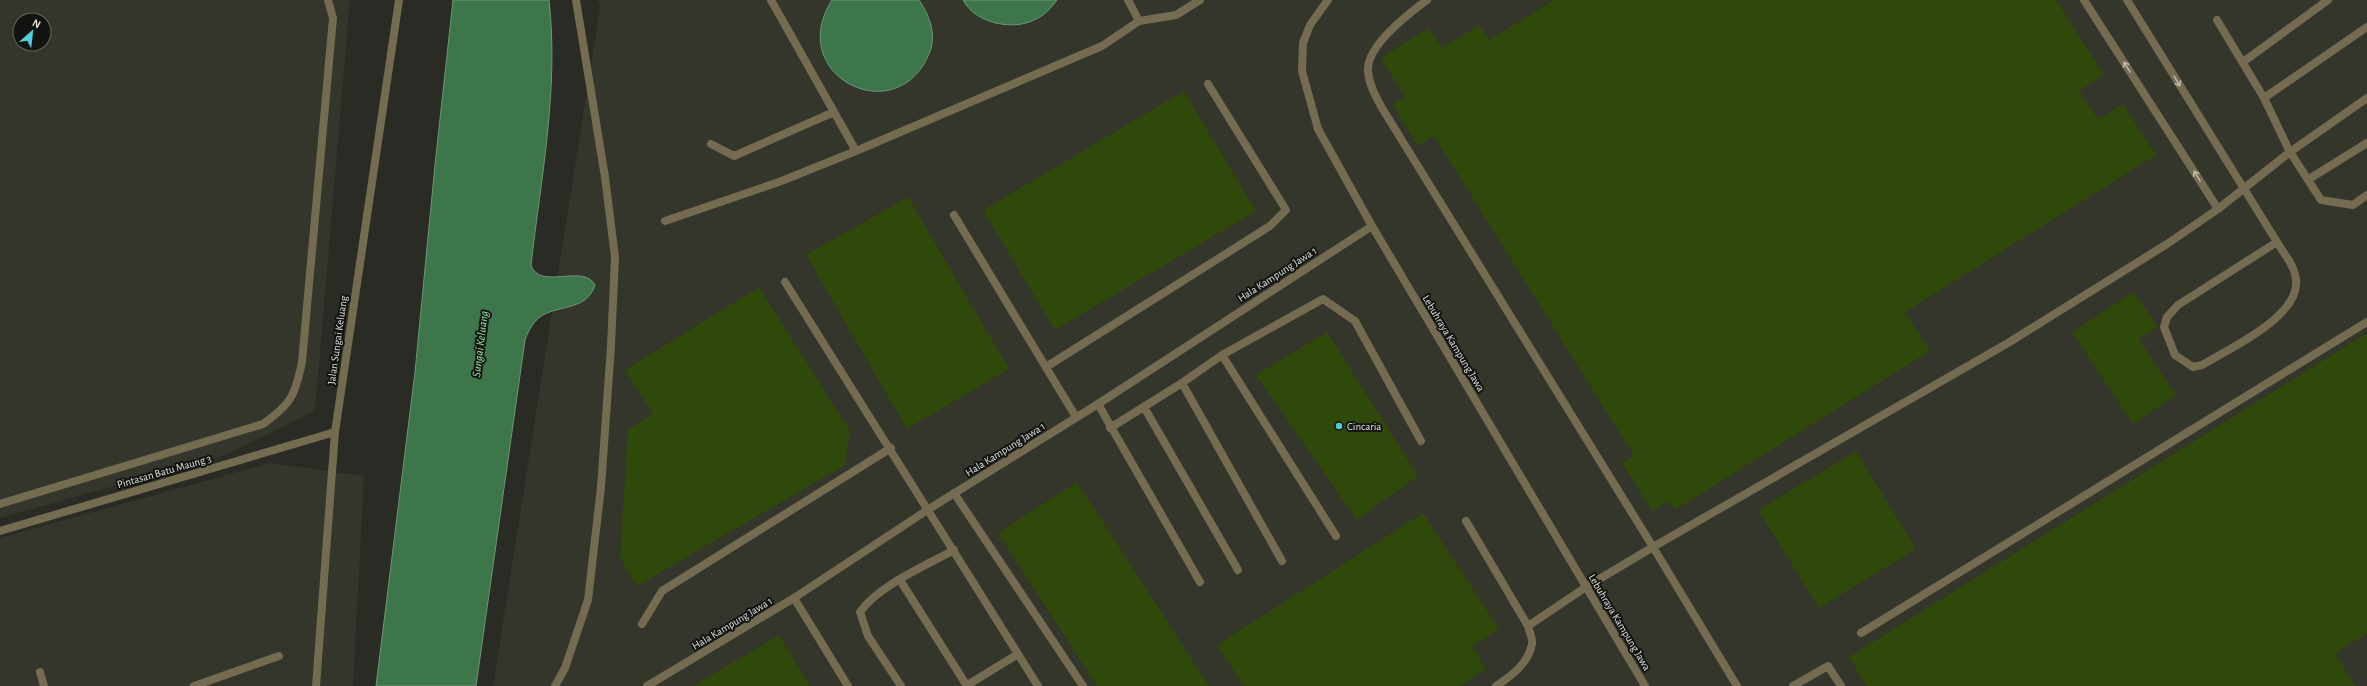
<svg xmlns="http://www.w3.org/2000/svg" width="2367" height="686" font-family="'Alegreya Sans',sans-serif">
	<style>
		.built { fill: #34352b; fill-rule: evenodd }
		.water { fill: #3c764a; stroke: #6d9676 }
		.building { fill: #2e4909 }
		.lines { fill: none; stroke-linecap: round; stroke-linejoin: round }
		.service { stroke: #746b50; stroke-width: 8 }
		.minor { stroke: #746b50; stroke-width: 8 }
		.tertiary { stroke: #746b50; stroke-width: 8 }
		.oneway { stroke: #bab7ab }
		.poi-dot { fill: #53cbdb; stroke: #131411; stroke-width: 1.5 }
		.labels { text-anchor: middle; stroke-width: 4; stroke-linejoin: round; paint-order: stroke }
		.street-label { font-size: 11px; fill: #dfe0dc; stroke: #131411 }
		.poi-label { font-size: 11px; fill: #dfe0dc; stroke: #131411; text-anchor: start }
		.water-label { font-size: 12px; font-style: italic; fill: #96eaa8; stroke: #131411 }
	</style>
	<rect width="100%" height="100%" fill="#2b2b26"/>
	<path class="built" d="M0,0H350L315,411L225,455L0,518ZM20,20H44V44H20Z
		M598,0H2367V686H493L600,8Z
		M270,463L364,476L353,686H0V538Z"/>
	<path class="water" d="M453,0H549C559,88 541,178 531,265C539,291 584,263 595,285C587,310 561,305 543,315C534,320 528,331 525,340L476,686H376L415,372L435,165Z
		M832,0H919C930,16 937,36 929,54C896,132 784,75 832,0Z
		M963,0H1057C1051,8 1044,16 1034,20C1012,31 975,23 963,0Z"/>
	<path class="building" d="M1554,0H2056L2104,75L2079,91L2098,119L2123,104L2156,155L1905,312L1930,351L1675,510L1669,501L1652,511L1622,463L1634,456L1434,136L1418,146L1393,105L1405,97L1381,58L1429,28L1442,48L1479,25L1489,40Z
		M1184,91L1256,211L1055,330L983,210Z
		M908,197L1009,369L907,429L806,255Z
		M759,287L850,431L845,465L637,586L620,558L628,429L653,414L625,370Z
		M2134,292L2158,327L2139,339L2176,395L2133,424L2072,332Z
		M1327,332L1418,476L1357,520L1256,375Z
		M2367,333V634L2335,653L2355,686H1866L1849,657Z
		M1856,451L1916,549L1819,608L1758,510Z
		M1077,482L1209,686H1097L998,533Z
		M1423,513L1499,629L1472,646L1486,669L1460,686H1244L1217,645Z
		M779,635L810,686H693Z"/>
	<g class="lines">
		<path class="service" d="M771,0L856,151
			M1128,0L1139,21L1176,15L1200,0
			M1427,0C1408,14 1366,46 1368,71C1369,85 1376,97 1382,108L1653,547L2008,343L2167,244L2218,209L2290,152L2264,98L2217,20
			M2084,0L2218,209
			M2127,0L2277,242
			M2243,62L2328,0
			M2264,98L2367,27
			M2367,98L2290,152L2321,200L2353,205L2367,195
			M711,144L734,156L834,112
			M2309,179L2367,143
			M954,215L1076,417
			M665,221L779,182L856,151L1102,46L1139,21
			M2277,242C2284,254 2295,266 2296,280C2300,317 2228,349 2202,365L2193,367L2175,355L2164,327L2167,317L2178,305Z
			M785,282L1038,686
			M1222,355L1336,536
			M1046,367L1270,226L1286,210L1208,84
			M1182,383L1282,561
			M1098,404L1200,582
			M1144,407L1238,570
			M1110,428L1182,383L1222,355L1323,299L1355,321L1421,441
			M954,493L1083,686
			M0,504L263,424C291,404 295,396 302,362L333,18L328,0
			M1466,521L1528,626C1529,631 1533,639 1532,644C1528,664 1511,676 1496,686
			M900,580L967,686
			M794,598L848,686
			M642,624L662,591L891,448
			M1528,626L1586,587L1653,547L1737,686
			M1861,633L2367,322
			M40,672L44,686
			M194,686L279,656
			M555,686L565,668L588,600L601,487L611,346L615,257L605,177L576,0
			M901,686L868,636L860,612C878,586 925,566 954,550
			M966,686L1018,654
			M1793,686L1828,666L1841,686"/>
		<path class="minor" d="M647,686L794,598L929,509L1098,404L1372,226"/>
		<path class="tertiary" d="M1328,0L1310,25L1303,43L1302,71L1318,129L1372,226L1645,686
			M0,531L335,432
			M316,686L335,432L399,0"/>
	</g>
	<defs><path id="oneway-shaft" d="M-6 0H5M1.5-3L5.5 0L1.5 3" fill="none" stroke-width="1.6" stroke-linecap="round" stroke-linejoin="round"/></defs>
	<g class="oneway">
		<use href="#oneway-shaft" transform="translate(2127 67) rotate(-122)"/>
		<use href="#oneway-shaft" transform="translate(2177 81) rotate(59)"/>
		<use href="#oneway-shaft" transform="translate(2197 176) rotate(-122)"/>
	</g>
	<circle class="poi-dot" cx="1339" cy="426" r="4"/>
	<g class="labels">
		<g class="street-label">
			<text transform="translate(1277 274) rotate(-33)" y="4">Hala Kampung Jawa 1</text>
			<text transform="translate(337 340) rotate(-82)" y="4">Jalan Sungai Keluang</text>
			<text transform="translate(1454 343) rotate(59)" y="4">Lebuhraya Kampung Jawa</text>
			<text transform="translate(1005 449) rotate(-32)" y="4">Hala Kampung Jawa 1</text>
			<text transform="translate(164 471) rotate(-16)" y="4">Pintasan Batu Maung 3</text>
			<text transform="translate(1620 622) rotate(59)" y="4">Lebuhraya Kampung Jawa</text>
			<text transform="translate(732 623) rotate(-31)" y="4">Hala Kampung Jawa 1</text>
		</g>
		<g class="poi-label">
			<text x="1347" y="430">Cincaria</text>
		</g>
		<g class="water-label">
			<text transform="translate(480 344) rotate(-83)" y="4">Sungai Keluang</text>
		</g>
	</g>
	<g transform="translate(32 32) rotate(28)"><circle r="19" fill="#131411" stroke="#656662"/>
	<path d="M0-3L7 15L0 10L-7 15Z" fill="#53cbdb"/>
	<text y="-6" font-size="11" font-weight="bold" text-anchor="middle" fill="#dfe0dc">N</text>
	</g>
</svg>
